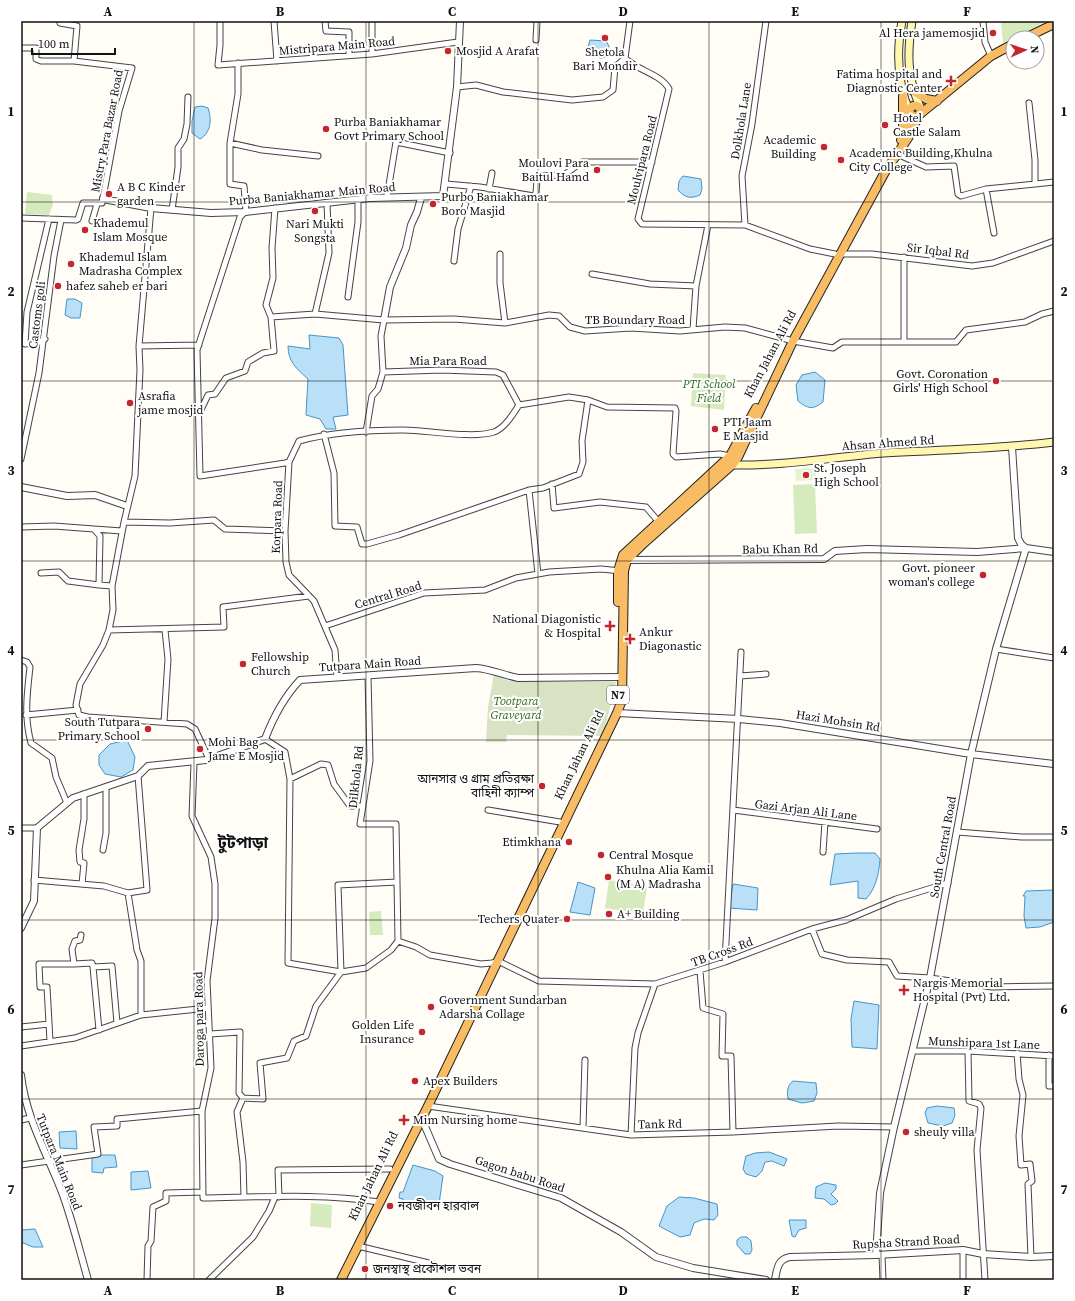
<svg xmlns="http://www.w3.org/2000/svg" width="1075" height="1301" font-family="'Source Serif 4','Noto Sans Bengali',serif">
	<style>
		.green { fill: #d5ebbd }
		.cemetery { fill: #d9e3c4 }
		.pitch { fill: #e6f2cf }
		.water { fill: #b9e0f7; stroke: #3f96cf }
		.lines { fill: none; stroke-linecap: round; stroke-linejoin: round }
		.minor-casing { stroke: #444; stroke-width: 7 }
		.tertiary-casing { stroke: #444; stroke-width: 8 }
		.secondary-casing { stroke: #333; stroke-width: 9 }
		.trunk-casing { stroke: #222; stroke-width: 10 }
		.minor { stroke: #fff; stroke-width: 5 }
		.tertiary { stroke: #fff; stroke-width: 6 }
		.secondary { stroke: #fff6b0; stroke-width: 7 }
		.trunk { stroke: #f7bc64; stroke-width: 8 }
		.grid { fill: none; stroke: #111; stroke-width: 1; stroke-opacity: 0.55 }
		.poi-dot { fill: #c4262e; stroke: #fff; stroke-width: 1.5 }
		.labels { text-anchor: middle; stroke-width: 4; stroke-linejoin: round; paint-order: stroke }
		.shield { fill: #fff; stroke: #585858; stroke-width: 1 }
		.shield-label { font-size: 11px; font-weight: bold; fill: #111 }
		.poi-label { font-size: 12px; fill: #111; stroke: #fff; text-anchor: start }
		.street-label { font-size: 12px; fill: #111; stroke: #fff }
		.park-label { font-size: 12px; font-style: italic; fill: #2f6b1f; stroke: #fff }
		.district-label { font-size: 16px; font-weight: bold; fill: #111; stroke: #fff }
		.neatline { fill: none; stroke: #111; stroke-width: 1.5 }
		.grid-label { font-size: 13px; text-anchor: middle; font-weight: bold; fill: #111 }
	</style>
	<rect width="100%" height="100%" fill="#fffdf5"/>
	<path class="green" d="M1001,21H1047L1003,43Z
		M27,192L52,195L53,205L49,215L25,214Z
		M693,373L726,375L724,410L691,406Z
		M815,484L817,533L795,534L793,485Z
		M609,880L647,886L643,914L605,908Z
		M381,911L383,935H370L369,912Z
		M311,1203L332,1205L331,1228L310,1226Z"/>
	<path class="cemetery" d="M494,674L509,681L616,682L603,736L507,735L506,742H486L488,707Z"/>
	<path class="pitch" d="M816,468V480L796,481L795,469Z"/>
	<path class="water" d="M590,40L606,41L609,46L607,57L601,58L590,56L588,47Z
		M202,106L208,108C212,119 211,133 200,139L192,133V121L195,107Z
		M683,176L701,179L702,189L700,195C691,199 685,198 678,190L679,181Z
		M67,299H75L82,303L80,318H71L65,315Z
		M309,335L339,338L343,345L348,415L333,417L336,429H326L320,419L306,415L308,379C297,369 288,362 288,346L310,349Z
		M815,372L825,380L823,402C813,410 808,409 798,401L796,385L802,375Z
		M127,740L135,757L133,770L121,777L105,774L99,765V755L110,744Z
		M856,853H875L880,859C879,874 876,888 866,899L858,898V881L830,885L835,854Z
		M578,882L595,888L590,915L570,912Z
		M733,884L758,888L757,910L729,908Z
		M1054,890V922L1040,927L1026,928L1024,916L1025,896H1023L1026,891Z
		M854,1001L879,1005L877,1049L852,1047L851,1019Z
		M793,1081L816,1083L817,1093L814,1101L802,1103L788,1099C787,1092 787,1085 793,1081Z
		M937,1106L954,1108L955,1115L952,1123L943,1126L928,1123L925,1113L927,1108Z
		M76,1131L77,1149L60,1148L59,1132Z
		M769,1152L787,1159L784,1166L772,1161L765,1162L762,1171L756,1177L746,1174L743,1169L746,1156L755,1153Z
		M100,1155H115L117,1167L104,1168L103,1173L92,1172V1156Z
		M413,1165L435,1171L443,1176L439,1204C429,1210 422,1209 411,1203L406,1208L402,1204L403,1199L399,1198L400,1192H403Z
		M148,1171L151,1188L131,1190V1172Z
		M825,1183L836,1185V1189L831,1194L838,1201L835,1204L831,1205L824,1199L815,1198L816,1187Z
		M679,1197L694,1198L717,1204L718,1215L714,1220L704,1219L694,1223L690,1235L680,1237L659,1226L667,1206Z
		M789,1220H806V1228L799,1230L795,1237L792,1236Z
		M35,1229L43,1247H33L21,1242V1230Z
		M741,1237H747L751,1241L752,1250L750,1254H745L737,1245V1240Z"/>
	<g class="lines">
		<defs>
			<path id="minor" d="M60,21V23L77,26L74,61
				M220,21V45L218,65L372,54L458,42
				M274,21L277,61
				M325,21L326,31L349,32V55
				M372,21V54
				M630,21L625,58C638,71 661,74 669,89L638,219L642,224L745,225L810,249L835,254
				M983,21L985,42L991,56
				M536,40L537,21
				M21,48H36V59L41,61H74L132,68L119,111L102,203H83L78,219L76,220L21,218
				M238,63V94L230,143V184L244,186L246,212
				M457,87L476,85L503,92L572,100L603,97L613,90L615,67L625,58
				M1029,103L1035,160V184
				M230,143L262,150L318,156
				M897,154L926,167L954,166L958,194L961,196L986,189L1054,182
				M446,184L480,187L534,196L536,193L537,180L540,176L564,175L582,162H652
				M489,189L492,173
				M986,189L994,233
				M387,197L396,142L450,153
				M151,208L139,346L140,370L135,476L124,522L112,586L113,610L109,630L103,645L80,684L76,705L79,715L88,717L187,724L195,729L209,759
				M172,210L178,167V148L184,139L187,124L188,97
				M245,212L240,217L197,350L200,476L285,463L289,462L299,441C332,432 368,430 403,430C428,430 471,439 494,432C505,428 513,414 519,405
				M92,221L97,204
				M745,225L742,176L752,124L766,21
				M500,254V283L505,323
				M840,254H872L972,266L993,263L1054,241
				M454,261L458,229L471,186
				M592,274L650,284L696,286
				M348,297L358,222V200
				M315,314L329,253L327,203
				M271,317L315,314L384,320L454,319L505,323L549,315L559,316L570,327L585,331L631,328L680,331L725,327L745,328L793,341L833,348L842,342H956L966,330L1025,322L1042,314L1054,311
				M693,329L696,286L708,225
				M45,339L37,343L25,344L27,312L49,219
				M904,342V257
				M139,346L199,345
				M383,372L442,370L496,372L503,375L519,405L569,397L588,400L607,407L675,408L676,411L673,454L676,457L720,454L730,456
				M199,414L208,395L215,394L226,378L245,371L248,362L263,353L274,351L271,317L266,305L273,278L272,248L275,208
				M366,432L372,396L378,389L383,372L381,336L384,320
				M324,434L334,473L335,526L357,527L362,544H367L399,535L529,490L543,488L579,474L583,462L582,441L588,400
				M21,459L39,373L54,256L61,220
				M289,462L285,531L286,562L289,575L314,601L335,650L337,677
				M552,484L554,508L600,502L646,507L658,521
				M529,490L538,574
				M124,522L170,523L214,520L225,529L285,531
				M21,527L54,526L94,529L100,536L99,585L112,586
				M94,529L122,531
				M41,573L59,572L68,581L99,585
				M325,626L424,593L485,590L516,578L549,572L601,569L621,571
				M109,630L224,627L223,607L309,596
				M996,649L1054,658
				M21,660L27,662L30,667C27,694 24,717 31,743L52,758L56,777L67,803
				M368,676L370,761L360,824H396L398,941
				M740,676L766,674
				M26,715L78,710
				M164,722L168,659L165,630
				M265,739L285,752L290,779L288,963L341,972L338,885L397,882
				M194,763L192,816L211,857L215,884V918L207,981L211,1068L202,1111L203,1198C261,1197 321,1193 379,1202
				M290,779L321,764L328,765L334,784L350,806H363
				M488,810L560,822
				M733,810L877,829
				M21,828H37
				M957,832L1021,837H1054
				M103,850L106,833V787
				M823,852L825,822
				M34,880L104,886L128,893L137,950L141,961V1015
				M82,884L84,863L80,862L79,850L84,819V794
				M128,893L147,890L138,776
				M812,929L822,954L847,960L889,962L897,976L930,978L992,987L1054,986
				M81,935L80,940L75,941L72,949L74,964L92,963L93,967L112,966L117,1023
				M398,941L416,947L430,955L481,964L492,963L498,961L539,981L655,984L725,962L812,929L846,920L896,899L948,883
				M725,962L741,652
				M93,967L99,1030
				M700,971L703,1008L723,1014L722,1056H731L733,1132
				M21,1027L49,1024
				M210,1034L240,1032L239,1093L243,1098L263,1099L260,1063L287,1058L294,1041L306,1036L316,1006L341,972L366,968L391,950L398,941
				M50,1041L47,987H40L39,964H74
				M21,1046L75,1038L141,1015L208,1008
				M913,1051H968L1054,1056
				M968,1051L969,1101L979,1104L981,1108L977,1150L985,1280
				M1017,1053L1019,1079L1023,1095L1019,1136L1021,1165L1030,1164L1032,1181L1028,1184L1031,1257
				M1049,1055V1086H1054
				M243,1098L237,1112L243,1162L244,1197
				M428,1106L631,1135L733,1132L838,1126L894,1127
				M21,1120L30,1118
				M583,1127L585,1060
				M631,1135L635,1048L638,1033L655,984
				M21,1165L98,1154L94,1127L117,1126V1119L202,1111
				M279,1197L278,1170L390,1169
				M358,1246L433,1264
				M963,1250V1280
				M882,1255L883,1280
				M147,1280L148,1246L151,1241L153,1207L166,1201V1193L202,1192
				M209,1280L253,1237L269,1211L275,1197"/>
			<path id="tertiary" d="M103,199L151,208L211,213L245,212L370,198L443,196L457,87L460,21
				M384,320L390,287L406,248L411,225L417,212L421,198
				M1012,447L1018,538L1021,544L1026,548
				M21,487L67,496L95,495L127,506
				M627,560L824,559L835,551L867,549L977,552L1026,548L1054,552
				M617,713L739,719L780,723L971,754L1054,764
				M21,928L34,901L37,828L73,798L138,776L148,766L206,760L265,739C273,718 285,696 300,680L476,668C491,669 503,675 518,678L622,677
				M21,1075C26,1119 48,1155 63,1195C73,1223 80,1252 88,1280
				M421,1117L439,1159L450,1164L561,1198L621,1232L656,1257L693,1268L766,1280
				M876,1255L880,1193L894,1127L930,978L971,754L996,649L1026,548
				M775,1280C777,1268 778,1259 790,1257L876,1255L963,1250L983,1254L1031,1257L1054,1256"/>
			<path id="secondary" d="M902,21C896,53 897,83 910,113
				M912,21C907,53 907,77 920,107
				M729,463L732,465C783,466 833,457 884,453C941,450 997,449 1054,442"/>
			<path id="trunk" d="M1025,38L1054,24
				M912,90L926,99L937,101
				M903,96V132
				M909.5 111a5.5 5.5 0 1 1 11 0a5.5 5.5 0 1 1-11 0Z
				M901,140L912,115
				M618,602V571L623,555L730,456L756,408
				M341,1280L428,1106L617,713L622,700L624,571L627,560L643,544L732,465L738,457L793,341L885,172L908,138L919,115L991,56L1013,44"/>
		</defs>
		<use href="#minor" class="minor-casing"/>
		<use href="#tertiary" class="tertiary-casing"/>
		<use href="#secondary" class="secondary-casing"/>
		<use href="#trunk" class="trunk-casing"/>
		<use href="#minor" class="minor"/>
		<use href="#tertiary" class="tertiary"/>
		<use href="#secondary" class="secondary"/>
		<use href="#trunk" class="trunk"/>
	</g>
	<path class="grid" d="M194,21V1280M366,21V1280M538,21V1280M709,21V1280M881,21V1280M21,202H1054M21,381H1054M21,561H1054M21,740H1054M21,920H1054M21,1099H1054"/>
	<g class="poi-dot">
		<circle cx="993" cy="33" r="4"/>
		<circle cx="605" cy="38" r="4"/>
		<circle cx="448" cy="51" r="4"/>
		<path d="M949 75h4v4h4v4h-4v4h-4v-4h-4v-4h4z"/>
		<circle cx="885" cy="125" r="4"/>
		<circle cx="326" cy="129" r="4"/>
		<circle cx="824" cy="147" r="4"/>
		<circle cx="841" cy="160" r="4"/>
		<circle cx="597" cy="170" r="4"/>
		<circle cx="109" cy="194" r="4"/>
		<circle cx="433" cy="204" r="4"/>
		<circle cx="315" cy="211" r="4"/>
		<circle cx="85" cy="230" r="4"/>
		<circle cx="71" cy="264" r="4"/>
		<circle cx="58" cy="286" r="4"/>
		<circle cx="996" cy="381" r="4"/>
		<circle cx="130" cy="403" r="4"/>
		<circle cx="715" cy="429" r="4"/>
		<circle cx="806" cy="475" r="4"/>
		<circle cx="983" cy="575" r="4"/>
		<path d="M608 620h4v4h4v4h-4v4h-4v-4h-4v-4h4z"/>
		<path d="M628 633h4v4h4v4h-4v4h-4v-4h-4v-4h4z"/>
		<circle cx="243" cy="664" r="4"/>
		<circle cx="148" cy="729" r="4"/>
		<circle cx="200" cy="749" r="4"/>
		<circle cx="542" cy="786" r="4"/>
		<circle cx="569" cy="842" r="4"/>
		<circle cx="601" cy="855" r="4"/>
		<circle cx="608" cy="877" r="4"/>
		<circle cx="609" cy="914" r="4"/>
		<circle cx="567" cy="919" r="4"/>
		<path d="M902 984h4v4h4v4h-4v4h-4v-4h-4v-4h4z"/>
		<circle cx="431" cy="1007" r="4"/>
		<circle cx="422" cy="1032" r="4"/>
		<circle cx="415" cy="1081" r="4"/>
		<path d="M402 1114h4v4h4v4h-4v4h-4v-4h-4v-4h4z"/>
		<circle cx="906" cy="1132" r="4"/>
		<circle cx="390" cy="1206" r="4"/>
		<circle cx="365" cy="1269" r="4"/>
	</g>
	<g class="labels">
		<rect class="shield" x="607" y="686" width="22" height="18" rx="3"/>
		<g class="shield-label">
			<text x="618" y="699">N7</text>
		</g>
		<g class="poi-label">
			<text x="985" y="37" text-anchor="end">Al Hera jamemosjid</text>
			<text x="456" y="55">Mosjid A Arafat</text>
			<text x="605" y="56" text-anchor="middle">Shetola<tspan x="605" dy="14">Bari Mondir</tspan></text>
			<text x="942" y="78" text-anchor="end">Fatima hospital and<tspan x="942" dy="14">Diagnostic Center</tspan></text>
			<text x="893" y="122">Hotel<tspan x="893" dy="14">Castle Salam</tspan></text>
			<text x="334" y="126">Purba Baniakhamar<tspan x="334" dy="14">Govt Primary School</tspan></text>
			<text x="816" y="144" text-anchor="end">Academic<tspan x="816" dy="14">Building</tspan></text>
			<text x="849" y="157">Academic Building,Khulna<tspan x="849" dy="14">City College</tspan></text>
			<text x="589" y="167" text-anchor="end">Moulovi Para<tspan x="589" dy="14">Baitul Hamd</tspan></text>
			<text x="117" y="191">A B C Kinder<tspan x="117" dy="14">garden</tspan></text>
			<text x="441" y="201">Purbo Baniakhamar<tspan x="441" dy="14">Boro Masjid</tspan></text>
			<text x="93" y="227">Khademul<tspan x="93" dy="14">Islam Mosque</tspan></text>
			<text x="315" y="228" text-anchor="middle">Nari Mukti<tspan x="315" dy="14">Songsta</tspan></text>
			<text x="79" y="261">Khademul Islam<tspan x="79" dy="14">Madrasha Complex</tspan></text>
			<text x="66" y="290">hafez saheb er bari</text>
			<text x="988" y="378" text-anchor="end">Govt. Coronation<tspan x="988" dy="14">Girls' High School</tspan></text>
			<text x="138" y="400">Asrafia<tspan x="138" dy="14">jame mosjid</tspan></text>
			<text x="723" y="426">PTI Jaam<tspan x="723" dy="14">E Masjid</tspan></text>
			<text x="814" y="472">St. Joseph<tspan x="814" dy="14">High School</tspan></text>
			<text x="975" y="572" text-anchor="end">Govt. pioneer<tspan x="975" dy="14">woman's college</tspan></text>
			<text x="601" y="623" text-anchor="end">National Diagonistic<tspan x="601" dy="14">&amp; Hospital</tspan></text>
			<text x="639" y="636">Ankur<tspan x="639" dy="14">Diagonastic</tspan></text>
			<text x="251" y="661">Fellowship<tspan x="251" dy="14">Church</tspan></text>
			<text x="140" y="726" text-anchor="end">South Tutpara<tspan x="140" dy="14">Primary School</tspan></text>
			<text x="208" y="746">Mohi Bag<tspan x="208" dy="14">Jame E Mosjid</tspan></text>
			<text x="534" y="783" text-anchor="end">আনসার ও গ্রাম প্রতিরক্ষা<tspan x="534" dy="14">বাহিনী ক্যাম্প</tspan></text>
			<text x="561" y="846" text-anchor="end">Etimkhana</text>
			<text x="609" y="859">Central Mosque</text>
			<text x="616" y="874">Khulna Alia Kamil<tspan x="616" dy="14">(M A) Madrasha</tspan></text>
			<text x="617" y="918">A+ Building</text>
			<text x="559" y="923" text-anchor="end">Techers Quater</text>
			<text x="913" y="987">Nargis Memorial<tspan x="913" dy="14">Hospital (Pvt) Ltd.</tspan></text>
			<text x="439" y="1004">Government Sundarban<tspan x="439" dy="14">Adarsha Collage</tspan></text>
			<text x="414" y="1029" text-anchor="end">Golden Life<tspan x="414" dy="14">Insurance</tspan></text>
			<text x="423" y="1085">Apex Builders</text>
			<text x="413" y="1124">Mim Nursing home</text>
			<text x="914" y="1136">sheuly villa</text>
			<text x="398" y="1210">নবজীবন হারবাল</text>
			<text x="373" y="1273">জনস্বাস্থ প্রকৌশল ভবন</text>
		</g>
		<g class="street-label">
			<text transform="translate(337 46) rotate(-5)" y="4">Mistripara Main Road</text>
			<text transform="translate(741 121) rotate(-81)" y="4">Dolkhola Lane</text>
			<text transform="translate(107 131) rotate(-79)" y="4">Mistry Para Bazar Road</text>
			<text transform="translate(642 160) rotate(-76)" y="4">Moulvipara Road</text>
			<text transform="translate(312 194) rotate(-5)" y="4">Purba Baniakhamar Main Road</text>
			<text transform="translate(938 251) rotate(7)" y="4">Sir Iqbal Rd</text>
			<text transform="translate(37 315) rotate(-83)" y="4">Castoms goli</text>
			<text x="635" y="324">TB Boundary Road</text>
			<text transform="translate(770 354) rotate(-62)" y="4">Khan Jahan Ali Rd</text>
			<text x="448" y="365">Mia Para Road</text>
			<text transform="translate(888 443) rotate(-4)" y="4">Ahsan Ahmed Rd</text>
			<text transform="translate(277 517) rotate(-88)" y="4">Korpara Road</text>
			<text transform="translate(780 549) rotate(-1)" y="4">Babu Khan Rd</text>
			<text transform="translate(388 595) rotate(-17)" y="4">Central Road</text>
			<text transform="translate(370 664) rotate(-4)" y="4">Tutpara Main Road</text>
			<text transform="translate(838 721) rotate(9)" y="4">Hazi Mohsin Rd</text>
			<text transform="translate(579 755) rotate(-64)" y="4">Khan Jahan Ali Rd</text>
			<text transform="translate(356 777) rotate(-84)" y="4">Dilkhola Rd</text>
			<text transform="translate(806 810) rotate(7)" y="4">Gazi Arjan Ali Lane</text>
			<text transform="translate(943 847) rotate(-80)" y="4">South Central Road</text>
			<text transform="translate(722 952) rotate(-20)" y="4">TB Cross Rd</text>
			<text transform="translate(199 1019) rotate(-91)" y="4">Daroga para Road</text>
			<text transform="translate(984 1043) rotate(2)" y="4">Munshipara 1st Lane</text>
			<text transform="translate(660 1124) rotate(-1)" y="4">Tank Rd</text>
			<text transform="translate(59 1162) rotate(68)" y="4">Tutpara Main Road</text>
			<text transform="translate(520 1174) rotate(18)" y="4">Gagon babu Road</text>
			<text transform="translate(373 1176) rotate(-64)" y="4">Khan Jahan Ali Rd</text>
			<text transform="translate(906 1242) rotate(-3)" y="4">Rupsha Strand Road</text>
		</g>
		<g class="park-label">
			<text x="709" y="388">PTI School<tspan x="709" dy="14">Field</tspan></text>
			<text x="516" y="705">Tootpara<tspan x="516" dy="14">Graveyard</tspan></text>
		</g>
		<g class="district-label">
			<text x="243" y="848">টুটপাড়া</text>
		</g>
	</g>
	<rect width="1075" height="1301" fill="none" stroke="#ffffff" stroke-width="44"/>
	<g transform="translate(1025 50) rotate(87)"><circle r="19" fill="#ffffff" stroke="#a0a0a0"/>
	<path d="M0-3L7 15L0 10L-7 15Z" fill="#c4262e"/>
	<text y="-6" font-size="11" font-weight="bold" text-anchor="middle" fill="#111111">N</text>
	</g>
	<path d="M32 48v6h83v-6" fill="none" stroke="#111111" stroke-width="2"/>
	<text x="38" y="48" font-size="12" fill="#111111" stroke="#ffffff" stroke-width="3" paint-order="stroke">100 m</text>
	<rect x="22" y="22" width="1031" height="1257" class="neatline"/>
	<g class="grid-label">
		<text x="108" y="16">A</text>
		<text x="280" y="16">B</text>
		<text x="452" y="16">C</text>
		<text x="623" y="16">D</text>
		<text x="795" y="16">E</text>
		<text x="967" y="16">F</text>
		<text x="11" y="116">1</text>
		<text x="1064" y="116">1</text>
		<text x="11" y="296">2</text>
		<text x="1064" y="296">2</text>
		<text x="11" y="475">3</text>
		<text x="1064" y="475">3</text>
		<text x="11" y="655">4</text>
		<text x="1064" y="655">4</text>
		<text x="11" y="835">5</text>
		<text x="1064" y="835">5</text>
		<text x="11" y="1014">6</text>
		<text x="1064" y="1014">6</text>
		<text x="11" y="1194">7</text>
		<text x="1064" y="1194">7</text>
		<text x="108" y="1295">A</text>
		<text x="280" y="1295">B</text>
		<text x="452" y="1295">C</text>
		<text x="623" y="1295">D</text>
		<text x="795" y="1295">E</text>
		<text x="967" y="1295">F</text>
	</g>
</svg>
